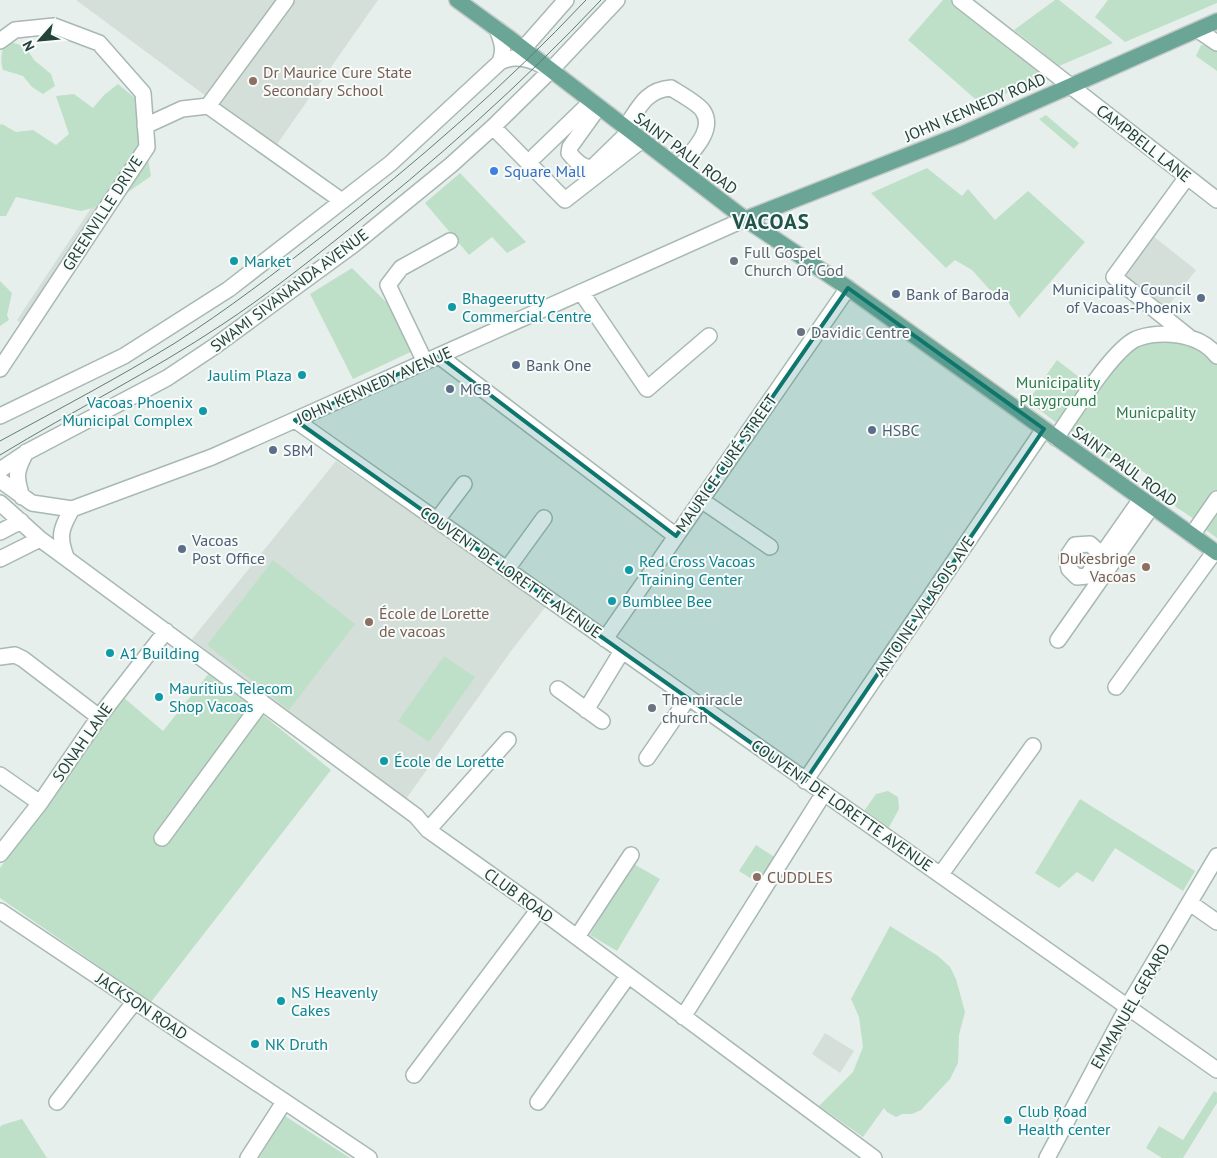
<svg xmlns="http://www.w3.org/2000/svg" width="1217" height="1158" font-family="'PT Sans',sans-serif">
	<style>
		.built { fill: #d4dfda }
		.green { fill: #bfe0c8 }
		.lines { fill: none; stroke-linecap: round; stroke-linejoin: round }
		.minor-casing { stroke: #a8b8b2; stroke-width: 18 }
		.major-casing { stroke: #c2cac8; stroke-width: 18 }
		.minor { stroke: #fff; stroke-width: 15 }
		.major { stroke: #6aa596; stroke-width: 15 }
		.tram { stroke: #5f7d75; stroke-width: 1 }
		.marked { fill: #0f766e; fill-opacity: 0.2; stroke: #0f766e; stroke-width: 4; stroke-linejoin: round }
		.education-dot { fill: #8d6e63; stroke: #f7fbf9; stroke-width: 2 }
		.shop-dot { fill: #3f7fe0; stroke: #f7fbf9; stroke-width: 2 }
		.culture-dot { fill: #0f9aa8; stroke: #f7fbf9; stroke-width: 2 }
		.worship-dot { fill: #6b7280; stroke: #f7fbf9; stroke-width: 2 }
		.service-dot { fill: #5c6f8a; stroke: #f7fbf9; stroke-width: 2 }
		.labels { text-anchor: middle; stroke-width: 4; stroke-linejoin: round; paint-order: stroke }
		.education-label { font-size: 16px; fill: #785e54; stroke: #f7fbf9; text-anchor: start }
		.street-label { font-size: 16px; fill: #24423a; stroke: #f7fbf9 }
		.shop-label { font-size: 16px; fill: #366cbe; stroke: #f7fbf9; text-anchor: start }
		.worship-label { font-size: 16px; fill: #5b616d; stroke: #f7fbf9; text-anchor: start }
		.culture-label { font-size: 16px; fill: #0d838f; stroke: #f7fbf9; text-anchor: start }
		.service-label { font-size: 16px; fill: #4e5e75; stroke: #f7fbf9; text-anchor: start }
		.park-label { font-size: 16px; fill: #2d7a4b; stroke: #f7fbf9 }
		.district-label { font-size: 21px; font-weight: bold; letter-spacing: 1px; fill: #1f5548; stroke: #f7fbf9 }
	</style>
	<rect width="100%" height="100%" fill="#e6efeb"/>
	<path class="built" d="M76,0H378L275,147Z
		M109,181L114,184L22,324L17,320Z
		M1148,232L1196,270L1165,310L1117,272Z
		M336,461L547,605L511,651L406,799L296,723L192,639Z
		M825,1033L854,1051L840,1073L812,1054Z"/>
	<path class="green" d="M943,0H956L1042,76L982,105L908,40Z
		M1055,0H1059L1113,43L1059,66L1014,30Z
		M1108,0H1217V3L1125,42L1095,17Z
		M6,41L25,46L34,60L51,74L55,86L43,94L32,87L23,76L3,70C0,60 1,51 6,41Z
		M1201,45L1217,47V71L1196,56Z
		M118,84L141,103L143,130L151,176L114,202L81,211L16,197L6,216H0V125L2,124L16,132L33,130L56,145L69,134L56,96L74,94L93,108L104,95Z
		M1046,115L1079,143L1074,149L1039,119Z
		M927,168L962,196L968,189L995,220L1028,191L1085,242L1019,318L1005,297L989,289L972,270L955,260L946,268L871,193Z
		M460,173L526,242L507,253L492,237L469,255L425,203Z
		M352,268L395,311L415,350L353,379L310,294Z
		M0,281L12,293L7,315L9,320L0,326Z
		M1184,341L1206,353L1217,365V538L1202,527L1195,518L1194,519L1176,507L1162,488L1144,472L1125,463L1107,458L1069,429L1129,349L1144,342Z
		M1057,360L1088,384L1058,424L1028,401Z
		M273,560L355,624L289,710L207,645Z
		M444,656L475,677L429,742L398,721Z
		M210,672L331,770L151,1002L0,898V868L123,697L163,731Z
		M888,791L898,797L899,809L888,829L864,811L876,794Z
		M1080,799L1195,871L1183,891L1115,848L1093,882L1077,872L1059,888L1035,873Z
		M756,845L779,860L763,886L739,871Z
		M632,863L660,879L617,951L590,935Z
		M890,926L938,956L950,967L956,979L965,1012L959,1035L958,1063L950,1079L921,1110L912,1114H902L896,1117L887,1112L884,1108L863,1137L819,1106L853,1072L863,1047L859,1017L851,999Z
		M1214,1091L1217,1093V1103L1183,1158H1162L1146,1148L1159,1126L1183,1140Z
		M285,1116L350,1158H259Z
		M22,1119L47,1158H0V1127L2,1125Z"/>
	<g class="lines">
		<defs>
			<path id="minor" d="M960,0L1217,200
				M497,29C502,42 505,49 500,62
				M1198,30L1217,43
				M0,41L15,30L54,26L99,43L143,93L147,147L0,369
				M523,49L566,0
				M208,106L286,0
				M598,108L570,147L569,153C575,160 583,170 593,167L630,131
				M145,126L182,109L208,106L342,201
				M493,127L565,200L642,140
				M625,128C639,108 645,90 671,88C679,93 699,104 703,111C716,131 690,153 679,168
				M535,156L591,102
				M1187,177L1114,277L1189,337
				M581,292L647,389L709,336
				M439,356L676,536
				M425,362L388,285L401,268L450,241
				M0,416L124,356L229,289L391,163L500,62C514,55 529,58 543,66
				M295,420L1217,1070
				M1056,438C1073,414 1112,350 1136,339C1148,334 1165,333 1178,335C1194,338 1207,343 1217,356
				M0,470L27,452L167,378L215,346L353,245L451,165L493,127L550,71L617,0
				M0,480L32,503L72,509L212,457L745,219
				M22,497C15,476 16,471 26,452
				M701,500L770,547
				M0,503L40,539L416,816L428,830L539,909L874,1158
				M437,520L464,484
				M0,532L21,521
				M1192,535L1217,499
				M1101,554L1090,544L1075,545L1067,557L1069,569L1077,577L1087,576L1141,499
				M66,557C58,536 61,528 72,509
				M0,559L40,539
				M507,569L544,518
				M605,639L848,288
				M1058,640L1152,506
				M0,657L15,655L23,659L99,717
				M1116,687L1215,551
				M558,689L602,721
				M586,710L622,651
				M647,758L688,698
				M0,775L40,803
				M805,781L1044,429
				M428,830L508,740
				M162,838L262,702
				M0,854L40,803L99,717L166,631
				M941,874L1033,746
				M1190,903L1217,922
				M0,911L369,1158
				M577,937L631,855
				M683,1017L824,793
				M414,1075L539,909
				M57,1102L135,1001
				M538,1102L628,976
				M248,1158L284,1102
				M1047,1158L1128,1006L1217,856"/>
			<path id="major" d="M457,0L508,37L745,219L848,288L1217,553
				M745,219L962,134L1217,21"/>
		</defs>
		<use href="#minor" class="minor-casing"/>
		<use href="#major" class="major-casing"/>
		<use href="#minor" class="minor"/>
		<use href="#major" class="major"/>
		<path class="tram" d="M0,441C59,409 118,378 175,343C227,310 276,272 325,234C417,162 506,85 586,0
			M0,455C74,410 151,372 223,324C264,297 303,266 342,235C433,163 521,85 601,0"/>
	</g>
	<path class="marked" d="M848,288L1044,429L805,781L295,420L439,356L676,536Z"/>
	<g class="education-dot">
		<circle cx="253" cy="81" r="5"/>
		<circle cx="1146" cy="567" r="5"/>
		<circle cx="369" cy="622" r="5"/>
		<circle cx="757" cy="877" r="5"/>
	</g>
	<circle class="shop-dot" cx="494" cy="171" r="5"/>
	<g class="culture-dot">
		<circle cx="234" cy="261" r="5"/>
		<circle cx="452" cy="307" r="5"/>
		<circle cx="302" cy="375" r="5"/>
		<circle cx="203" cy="411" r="5"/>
		<circle cx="629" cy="570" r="5"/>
		<circle cx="612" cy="601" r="5"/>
		<circle cx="110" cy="653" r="5"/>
		<circle cx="159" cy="697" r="5"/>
		<circle cx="384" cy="761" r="5"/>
		<circle cx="281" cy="1001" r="5"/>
		<circle cx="255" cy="1044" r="5"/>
		<circle cx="1008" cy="1120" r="5"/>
	</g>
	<g class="worship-dot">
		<circle cx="734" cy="261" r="5"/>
		<circle cx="801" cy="332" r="5"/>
		<circle cx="652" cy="708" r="5"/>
	</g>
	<g class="service-dot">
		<circle cx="896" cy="294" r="5"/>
		<circle cx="1201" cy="298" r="5"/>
		<circle cx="516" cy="365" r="5"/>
		<circle cx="450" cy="389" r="5"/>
		<circle cx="872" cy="430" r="5"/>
		<circle cx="273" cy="450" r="5"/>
		<circle cx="182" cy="549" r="5"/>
	</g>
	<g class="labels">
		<g class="education-label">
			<text x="263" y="78">Dr Maurice Cure State<tspan x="263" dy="18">Secondary School</tspan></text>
			<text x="1136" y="564" text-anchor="end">Dukesbrige<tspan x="1136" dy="18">Vacoas</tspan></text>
			<text x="379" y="619">École de Lorette<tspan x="379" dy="18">de vacoas</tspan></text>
			<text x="767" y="883">CUDDLES</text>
		</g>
		<g class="street-label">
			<text transform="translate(975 107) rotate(-23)" y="6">JOHN KENNEDY ROAD</text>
			<text transform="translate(1144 143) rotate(38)" y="6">CAMPBELL LANE</text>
			<text transform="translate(686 153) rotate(37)" y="6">SAINT PAUL ROAD</text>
			<text transform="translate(102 213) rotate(-57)" y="6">GREENVILLE DRIVE</text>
			<text transform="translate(289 290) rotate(-37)" y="6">SWAMI SIVANANDA AVENUE</text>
			<text transform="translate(374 385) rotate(-24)" y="6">JOHN KENNEDY AVENUE</text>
			<text transform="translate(726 463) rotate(-55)" y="6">MAURICE CURÉ STREET</text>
			<text transform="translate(1125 466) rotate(36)" y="6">SAINT PAUL ROAD</text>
			<text transform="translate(511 572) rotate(35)" y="6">COUVENT DE LORETTE AVENUE</text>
			<text transform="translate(924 606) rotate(-56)" y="6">ANTOINE VALASOIS AVE</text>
			<text transform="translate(82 742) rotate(-55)" y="6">SONAH LANE</text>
			<text transform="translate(842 805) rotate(35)" y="6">COUVENT DE LORETTE AVENUE</text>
			<text transform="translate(519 895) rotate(36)" y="6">CLUB ROAD</text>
			<text transform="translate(142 1006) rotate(34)" y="6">JACKSON ROAD</text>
			<text transform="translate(1130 1006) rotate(-60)" y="6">EMMANUEL GERARD</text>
		</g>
		<g class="shop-label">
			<text x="504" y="177">Square Mall</text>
		</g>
		<g class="worship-label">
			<text x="744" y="258">Full Gospel<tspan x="744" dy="18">Church Of God</tspan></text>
			<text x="811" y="338">Davidic Centre</text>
			<text x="662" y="705">The miracle<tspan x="662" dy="18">church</tspan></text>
		</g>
		<g class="culture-label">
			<text x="244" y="267">Market</text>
			<text x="462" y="304">Bhageerutty<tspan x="462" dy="18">Commercial Centre</tspan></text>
			<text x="292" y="381" text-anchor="end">Jaulim Plaza</text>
			<text x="193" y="408" text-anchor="end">Vacoas Phoenix<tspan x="193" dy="18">Municipal Complex</tspan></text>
			<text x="639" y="567">Red Cross Vacoas<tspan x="639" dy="18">Training Center</tspan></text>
			<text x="622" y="607">Bumblee Bee</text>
			<text x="120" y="659">A1 Building</text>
			<text x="169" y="694">Mauritius Telecom<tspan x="169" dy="18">Shop Vacoas</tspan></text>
			<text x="394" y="767">École de Lorette</text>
			<text x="291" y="998">NS Heavenly<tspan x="291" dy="18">Cakes</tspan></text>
			<text x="265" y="1050">NK Druth</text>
			<text x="1018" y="1117">Club Road<tspan x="1018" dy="18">Health center</tspan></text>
		</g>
		<g class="service-label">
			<text x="1191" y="295" text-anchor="end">Municipality Council<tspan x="1191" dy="18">of Vacoas-Phoenix</tspan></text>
			<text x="906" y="300">Bank of Baroda</text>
			<text x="526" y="371">Bank One</text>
			<text x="460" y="395">MCB</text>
			<text x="882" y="436">HSBC</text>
			<text x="283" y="456">SBM</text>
			<text x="192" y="546">Vacoas<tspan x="192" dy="18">Post Office</tspan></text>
		</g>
		<g class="park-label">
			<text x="1058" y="388">Municipality<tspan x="1058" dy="18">Playground</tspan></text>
			<text x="1156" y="418">Municpality</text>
		</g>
		<g class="district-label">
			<text x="771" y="229">VACOAS</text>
		</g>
	</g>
	<g transform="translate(40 40) rotate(243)" stroke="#f7fbf9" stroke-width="4" paint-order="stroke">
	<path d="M0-4L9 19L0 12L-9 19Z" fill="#24423a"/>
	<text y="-8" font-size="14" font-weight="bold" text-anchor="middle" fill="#24423a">N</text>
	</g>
</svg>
